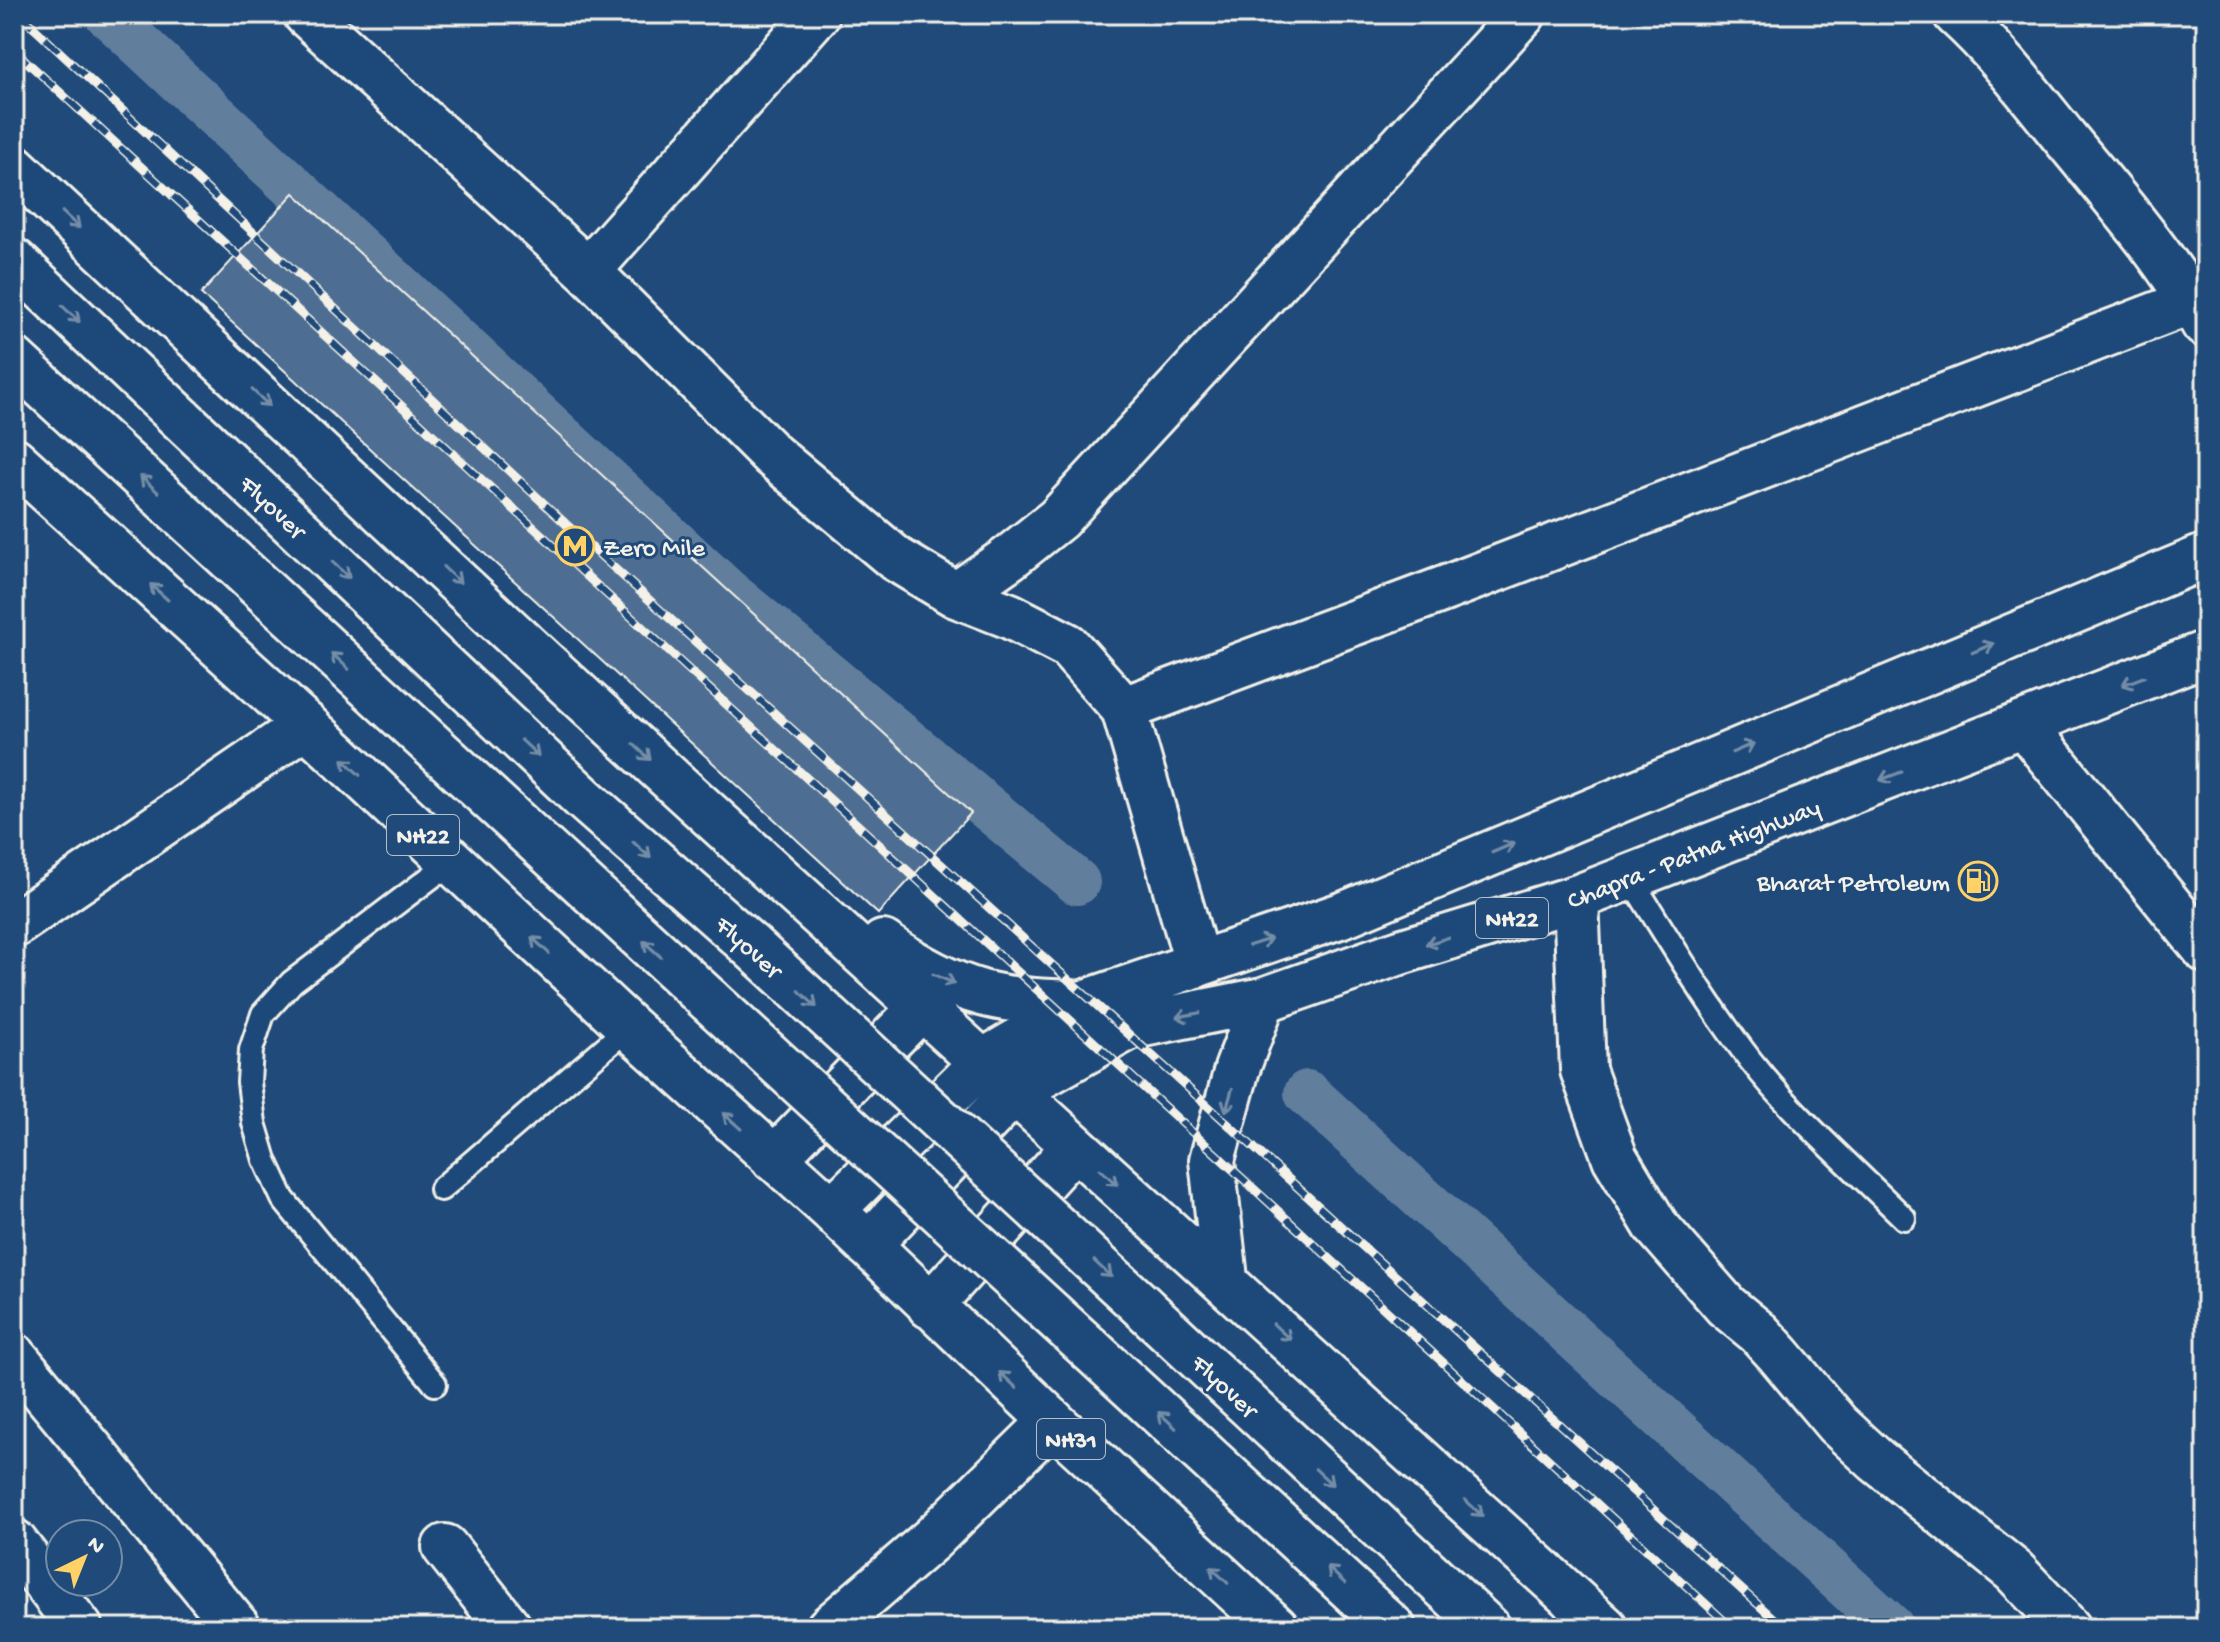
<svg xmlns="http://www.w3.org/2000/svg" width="2220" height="1642" font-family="'Gochi Hand',sans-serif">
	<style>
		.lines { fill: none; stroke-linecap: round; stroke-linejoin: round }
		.canal { stroke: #627e9d; stroke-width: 46 }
		.building { fill: #4d6e92; stroke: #f4f1e8; stroke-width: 2 }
		.lane-casing { stroke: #f4f1e8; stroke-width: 28 }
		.street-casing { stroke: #f4f1e8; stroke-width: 50 }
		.highway-casing { stroke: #f4f1e8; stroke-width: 50 }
		.lane { stroke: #1f4a7a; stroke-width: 22 }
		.street { stroke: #1f4a7a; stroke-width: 44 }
		.highway { stroke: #1f4a7a; stroke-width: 44 }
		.rail-casing { stroke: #f4f1e8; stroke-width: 9 }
		.rail { stroke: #1f4a7a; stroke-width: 6; stroke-dasharray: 18; stroke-linecap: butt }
		.highway-bridge-casing { stroke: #f4f1e8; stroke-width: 50; stroke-linecap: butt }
		.highway-bridge { stroke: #1f4a7a; stroke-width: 44 }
		.oneway { stroke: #748da6 }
		.labels { text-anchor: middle; stroke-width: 6; stroke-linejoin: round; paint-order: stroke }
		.shield { fill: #1f4a7a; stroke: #b4bfc7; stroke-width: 2 }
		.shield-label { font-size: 24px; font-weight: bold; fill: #f4f1e8 }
		.street-label { font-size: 26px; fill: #f4f1e8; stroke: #1f4a7a }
		.poi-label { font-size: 26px; fill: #f4f1e8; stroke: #1f4a7a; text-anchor: start }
	</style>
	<rect width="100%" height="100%" fill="#1f4a7a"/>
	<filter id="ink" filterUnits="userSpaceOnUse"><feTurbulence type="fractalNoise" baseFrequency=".0125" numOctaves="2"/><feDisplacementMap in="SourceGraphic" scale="16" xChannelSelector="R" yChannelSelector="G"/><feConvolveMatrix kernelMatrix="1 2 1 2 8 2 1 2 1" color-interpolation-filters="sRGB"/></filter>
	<g filter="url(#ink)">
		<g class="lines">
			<path class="canal" d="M107,14L728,592L1077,882
				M1307,1093L1892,1628"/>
		</g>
		<path class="building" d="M294,193L971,813L878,914L201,294Z"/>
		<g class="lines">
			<defs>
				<path id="lane" d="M1630,878C1669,939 1706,1003 1751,1061C1796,1118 1852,1167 1904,1218
					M441,1189L629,1027
					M435,1384L283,1199L265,1160L254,1123L249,1082L251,1050L263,1014L292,982L451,862"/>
				<path id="street" d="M306,14L588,271L772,455L896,559L956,595L1010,616L1068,646L1124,709L1197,962
					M1956,14C1996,50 2031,96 2065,138C2112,195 2168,259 2204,324
					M588,271L817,14
					M956,595L1009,558L1058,519L1523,14
					M1124,709L1449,587L2192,301
					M2023,724L2206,950
					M1576,898L1583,1070L1615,1158L1656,1226L1726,1306L1759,1333L1779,1355L1837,1424L1876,1460L2014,1571L2068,1628
					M14,925L306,725
					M14,1356L238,1628
					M14,1542L80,1628
					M445,1547L509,1628
					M829,1628L932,1539L1052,1421"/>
				<path id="highway" d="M14,167C250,387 483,609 721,825C1016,1093 1312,1359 1605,1628
					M14,261L584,799L751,946
					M14,360L710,1001
					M14,460L306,725L629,1027L832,1210L1052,1421L1276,1628
					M883,943C914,965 945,983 982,993C1013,1002 1049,1001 1081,1004
					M774,1159L922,1007
					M832,1210L984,1061L1081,1004L1345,914L2206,556
					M868,1245L1015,1091L1129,1027L1263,1000L1400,952L1576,898L2206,653
					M1225,1279L1212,1160L1237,1069L1263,1000
					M930,1306L1074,1147
					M1142,1306L1488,1628
					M1090,1349L1393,1628"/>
			</defs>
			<use href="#lane" class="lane-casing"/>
			<use href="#street" class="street-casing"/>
			<use href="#highway" class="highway-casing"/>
			<use href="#lane" class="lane"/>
			<use href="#street" class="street"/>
			<use href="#highway" class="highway"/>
			<defs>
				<path id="rail" d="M19,14L581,538L1784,1628
					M14,50L1732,1628"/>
			</defs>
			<use href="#rail" class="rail-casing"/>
			<use href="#rail" class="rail"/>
			<defs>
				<path id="highway-bridge" d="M751,946L1142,1306
					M710,1001L1090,1349"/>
			</defs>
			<use href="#highway-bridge" class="highway-bridge-casing"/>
			<use href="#highway-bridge" class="highway-bridge"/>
		</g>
		<defs><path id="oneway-shaft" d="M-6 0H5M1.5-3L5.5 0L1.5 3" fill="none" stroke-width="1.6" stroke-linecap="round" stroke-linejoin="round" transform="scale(2)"/></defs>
		<g class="oneway">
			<use href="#oneway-shaft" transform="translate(71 220) rotate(43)"/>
			<use href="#oneway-shaft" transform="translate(71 314) rotate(43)"/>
			<use href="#oneway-shaft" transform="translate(261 398) rotate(43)"/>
			<use href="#oneway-shaft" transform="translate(149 484) rotate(-137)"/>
			<use href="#oneway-shaft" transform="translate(341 570) rotate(43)"/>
			<use href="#oneway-shaft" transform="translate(452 575) rotate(43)"/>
			<use href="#oneway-shaft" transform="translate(159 592) rotate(-138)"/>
			<use href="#oneway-shaft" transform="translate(1983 648) rotate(-23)"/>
			<use href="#oneway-shaft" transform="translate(340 661) rotate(-137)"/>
			<use href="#oneway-shaft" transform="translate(2133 681) rotate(159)"/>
			<use href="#oneway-shaft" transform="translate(530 748) rotate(43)"/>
			<use href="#oneway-shaft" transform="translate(1743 748) rotate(-23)"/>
			<use href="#oneway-shaft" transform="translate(642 752) rotate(43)"/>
			<use href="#oneway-shaft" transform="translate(351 767) rotate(-137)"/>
			<use href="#oneway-shaft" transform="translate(1891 776) rotate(159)"/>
			<use href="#oneway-shaft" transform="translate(1503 848) rotate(-23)"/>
			<use href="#oneway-shaft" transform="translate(642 850) rotate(42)"/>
			<use href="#oneway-shaft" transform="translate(1437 941) rotate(163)"/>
			<use href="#oneway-shaft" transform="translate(1260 942) rotate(-18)"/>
			<use href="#oneway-shaft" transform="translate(540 945) rotate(-137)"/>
			<use href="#oneway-shaft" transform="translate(652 949) rotate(-138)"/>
			<use href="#oneway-shaft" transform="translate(944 979) rotate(24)"/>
			<use href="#oneway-shaft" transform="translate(808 999) rotate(43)"/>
			<use href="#oneway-shaft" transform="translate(1188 1015) rotate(169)"/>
			<use href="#oneway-shaft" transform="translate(1229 1100) rotate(106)"/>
			<use href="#oneway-shaft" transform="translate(732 1121) rotate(-138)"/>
			<use href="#oneway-shaft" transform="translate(1109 1177) rotate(41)"/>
			<use href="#oneway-shaft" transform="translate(1103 1269) rotate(43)"/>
			<use href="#oneway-shaft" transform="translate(1282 1332) rotate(43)"/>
			<use href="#oneway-shaft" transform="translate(1008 1380) rotate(-137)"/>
			<use href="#oneway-shaft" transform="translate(1167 1420) rotate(-137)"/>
			<use href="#oneway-shaft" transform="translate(1324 1477) rotate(43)"/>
			<use href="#oneway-shaft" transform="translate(1474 1508) rotate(43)"/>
			<use href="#oneway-shaft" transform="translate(1219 1575) rotate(-137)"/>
			<use href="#oneway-shaft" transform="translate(1336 1575) rotate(-137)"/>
		</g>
	</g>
	<defs>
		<symbol id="metro-ring" viewBox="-11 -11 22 22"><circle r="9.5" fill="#1f4a7a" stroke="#ffd166" stroke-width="1.5"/><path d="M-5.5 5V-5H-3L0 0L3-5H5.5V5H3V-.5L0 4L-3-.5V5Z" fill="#ffd166"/></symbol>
		<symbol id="fuel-ring" viewBox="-11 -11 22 22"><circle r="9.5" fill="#1f4a7a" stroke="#ffd166" stroke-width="1.5"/><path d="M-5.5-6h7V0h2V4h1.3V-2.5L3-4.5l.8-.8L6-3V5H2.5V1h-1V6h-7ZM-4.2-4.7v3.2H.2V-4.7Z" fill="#ffd166"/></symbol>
	</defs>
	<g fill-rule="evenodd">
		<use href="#metro-ring" x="553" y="524" width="44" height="44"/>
		<use href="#fuel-ring" x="1956" y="859" width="44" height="44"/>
	</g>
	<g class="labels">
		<g class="shield">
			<rect x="387" y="815" width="72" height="40" rx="6"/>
			<rect x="1476" y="898" width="72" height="40" rx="6"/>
			<rect x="1037" y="1419" width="68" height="40" rx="6"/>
		</g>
		<g class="shield-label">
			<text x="423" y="843">NH22</text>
			<text x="1512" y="926">NH22</text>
			<text x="1071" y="1447">NH31</text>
		</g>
		<g class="street-label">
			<text transform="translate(274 506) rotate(43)" y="9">Flyover</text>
			<text transform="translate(1693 852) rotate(-21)" y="9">Chapra - Patna Highway</text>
			<text transform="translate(750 946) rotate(42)" y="9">Flyover</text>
			<text transform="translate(1226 1385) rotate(43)" y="9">Flyover</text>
		</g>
		<g class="poi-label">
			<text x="603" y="555">Zero Mile</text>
			<text x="1950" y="890" text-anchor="end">Bharat Petroleum</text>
		</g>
	</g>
	<rect width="2220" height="1642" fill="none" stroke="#1f4a7a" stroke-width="48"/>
	<rect x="24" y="24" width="2172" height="1594" fill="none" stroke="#f4f1e8" stroke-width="3" filter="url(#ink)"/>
	<g transform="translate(84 1558) rotate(43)"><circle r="38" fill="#1f4a7a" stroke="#748da6" stroke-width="2"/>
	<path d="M0-6L14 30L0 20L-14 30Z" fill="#ffd166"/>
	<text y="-12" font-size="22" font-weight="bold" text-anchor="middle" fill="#f4f1e8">N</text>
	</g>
</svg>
